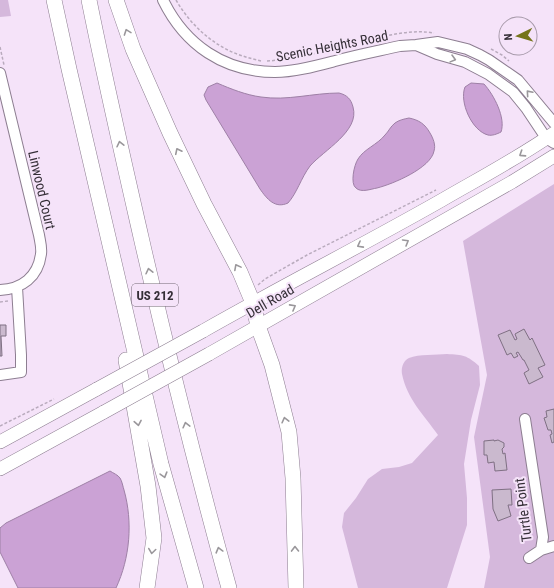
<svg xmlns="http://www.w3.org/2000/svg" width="554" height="588" font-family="'Roboto Condensed',sans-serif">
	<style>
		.green { fill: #d5b8dc }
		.water { fill: #cba2d5; stroke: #9e80a6 }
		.building { fill: #cab9ce; stroke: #7f7083 }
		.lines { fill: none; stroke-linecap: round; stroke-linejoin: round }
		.minor-casing { stroke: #8d7e91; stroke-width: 12 }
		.major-casing { stroke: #8d7e91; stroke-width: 14 }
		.highway-casing { stroke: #8d7e91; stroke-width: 16 }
		.path { stroke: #b9abbd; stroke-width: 1.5; stroke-dasharray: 3 2; stroke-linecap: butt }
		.minor { stroke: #fff; stroke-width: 10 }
		.major { stroke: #fff; stroke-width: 13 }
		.highway { stroke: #fff; stroke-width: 15 }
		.major-bridge-casing { stroke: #8d7e91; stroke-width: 14; stroke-linecap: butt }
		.major-bridge { stroke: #fff; stroke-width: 13 }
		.oneway { stroke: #9a979b }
		.labels { text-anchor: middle; stroke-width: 4; stroke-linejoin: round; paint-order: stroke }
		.shield { fill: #f5e3f9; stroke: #6f6571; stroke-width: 1 }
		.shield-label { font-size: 13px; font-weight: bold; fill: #352f37 }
		.street-label { font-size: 14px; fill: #352f37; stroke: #f5e3f9 }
	</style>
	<rect width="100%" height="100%" fill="#f5e3f9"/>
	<path class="green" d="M0,0H8L11,16L0,17Z
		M554,184V588H484L490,557L474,437L487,375L463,241Z
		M447,354C463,355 467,355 479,366L480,385L471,420L464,464L467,498V525L447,588H358L342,527L344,513L356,498L368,479L382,469L399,467L412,463L438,435C424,415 407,399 402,374C401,368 403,361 409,358C419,354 436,355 447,354Z"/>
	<path class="water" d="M217,83C231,89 246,95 261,97C287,101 313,93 339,93C347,95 351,99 353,107C360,131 324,150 310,166C301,178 297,193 288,203C275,209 267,199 260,189L206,100L204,95L208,87Z
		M471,83L484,84C494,95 506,118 501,132C497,134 492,136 488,135C472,131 459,102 465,87Z
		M409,118C419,120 425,124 430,133C433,138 436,145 434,151C431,168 393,184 377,188C371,189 361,193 356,188C350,184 354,165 358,159C364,149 377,145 385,135C389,131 390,127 395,123C399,120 404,119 409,118Z
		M110,471C113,473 118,475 120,478C122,481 123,487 124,490C133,522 130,558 116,588H18L0,552V528L6,523Z"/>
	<path class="building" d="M0,325H6V336H1L2,356H0Z
		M524,329L530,340L532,338L545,365L538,368L543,377L529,384L524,373L529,370L524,360H523L518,352L516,353L518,356L514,358L511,353L507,355L498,335L510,330L515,340L517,339L515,334Z
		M554,409V442L552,443L550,435L552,434L551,430H548L544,418L547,417L546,411Z
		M494,440V441L498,440L504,443V447L502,449L503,454L505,453L507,470L495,471L494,462L488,463L487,455H484V441Z
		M511,489L512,505H508L511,516L498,521L493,509L492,490Z"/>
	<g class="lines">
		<defs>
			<path id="minor" d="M163,0C185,45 224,72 275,72C294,72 316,66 335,61C357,55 378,51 400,46L416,45L438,42L467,49L480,55L489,60L518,80L554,123
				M416,45L437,54L465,62L488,74L513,92L526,108L546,138L554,143
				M0,73L39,235C40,241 42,248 41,254C38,277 22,289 0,290
				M0,375L21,372V355L17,287
				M525,419L543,537L541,550
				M529,558L541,550L554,546"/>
			<path id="major" d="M203,331C282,286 363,245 442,200C480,178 518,158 554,133
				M209,354L512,182L554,156
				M0,442L97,389
				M0,469L104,412"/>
			<path id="highway" d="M54,0L69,69L161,464L196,588
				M89,0C105,80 123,158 141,237C168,355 197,472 229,588
				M116,0L133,49L170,133L204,204L240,272L253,303L258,326L272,365L289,432L293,478L296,588
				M126,360L148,486L154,538L147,588"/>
		</defs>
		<use href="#minor" class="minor-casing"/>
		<use href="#major" class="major-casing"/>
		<use href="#highway" class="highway-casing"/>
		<path class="path" d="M176,0C190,24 211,44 237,54C245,57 253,59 261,61
			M0,47L4,65
			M491,49L502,55L509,61
			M267,61C300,59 332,49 363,41C386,36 410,29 434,33
			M258,285L265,279L307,255L436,190
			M0,302L8,301
			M0,426L54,399"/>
		<use href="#minor" class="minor"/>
		<use href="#major" class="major"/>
		<use href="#highway" class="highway"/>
		<defs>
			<path id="major-bridge" d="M97,389L203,331
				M104,412L209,354"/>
		</defs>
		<use href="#major-bridge" class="major-bridge-casing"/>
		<use href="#major-bridge" class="major-bridge"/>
	</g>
	<defs><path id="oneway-chevron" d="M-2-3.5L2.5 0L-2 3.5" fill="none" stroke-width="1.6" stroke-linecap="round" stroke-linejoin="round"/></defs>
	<g class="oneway">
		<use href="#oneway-chevron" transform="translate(127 32) rotate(-110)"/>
		<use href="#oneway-chevron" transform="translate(453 59) rotate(15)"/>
		<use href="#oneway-chevron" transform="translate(529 93) rotate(-131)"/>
		<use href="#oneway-chevron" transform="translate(120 144) rotate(-103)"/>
		<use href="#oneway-chevron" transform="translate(178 151) rotate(-116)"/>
		<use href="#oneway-chevron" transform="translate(522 154) rotate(147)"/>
		<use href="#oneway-chevron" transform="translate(406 242) rotate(-30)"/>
		<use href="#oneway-chevron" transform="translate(360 245) rotate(152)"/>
		<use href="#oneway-chevron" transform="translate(237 267) rotate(-118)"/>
		<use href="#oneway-chevron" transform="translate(149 271) rotate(-103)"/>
		<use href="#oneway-chevron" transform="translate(293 307) rotate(-29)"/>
		<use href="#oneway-chevron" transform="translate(285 420) rotate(-104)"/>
		<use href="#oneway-chevron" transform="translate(138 423) rotate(80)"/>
		<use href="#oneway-chevron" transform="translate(186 425) rotate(-104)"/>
		<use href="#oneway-chevron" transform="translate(164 475) rotate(74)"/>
		<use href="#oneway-chevron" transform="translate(295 549) rotate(-91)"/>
		<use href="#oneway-chevron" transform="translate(219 550) rotate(-105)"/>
		<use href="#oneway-chevron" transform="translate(152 551) rotate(98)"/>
	</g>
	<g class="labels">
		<rect class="shield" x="132" y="284" width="46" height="22" rx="3"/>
		<g class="shield-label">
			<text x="155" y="300">US 212</text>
		</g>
		<g class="street-label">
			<text transform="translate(332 46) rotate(-11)" y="5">Scenic Heights Road</text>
			<text transform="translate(42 190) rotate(77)" y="5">Linwood Court</text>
			<text transform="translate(270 301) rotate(-30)" y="5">Dell Road</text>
			<text transform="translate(523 510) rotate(-97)" y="5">Turtle Point</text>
		</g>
	</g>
	<g transform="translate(518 36) rotate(265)"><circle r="19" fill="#f5e3f9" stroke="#a89bab"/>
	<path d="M0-3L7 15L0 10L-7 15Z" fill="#75741a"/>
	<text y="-6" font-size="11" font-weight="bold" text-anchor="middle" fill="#352f37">N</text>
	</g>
</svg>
